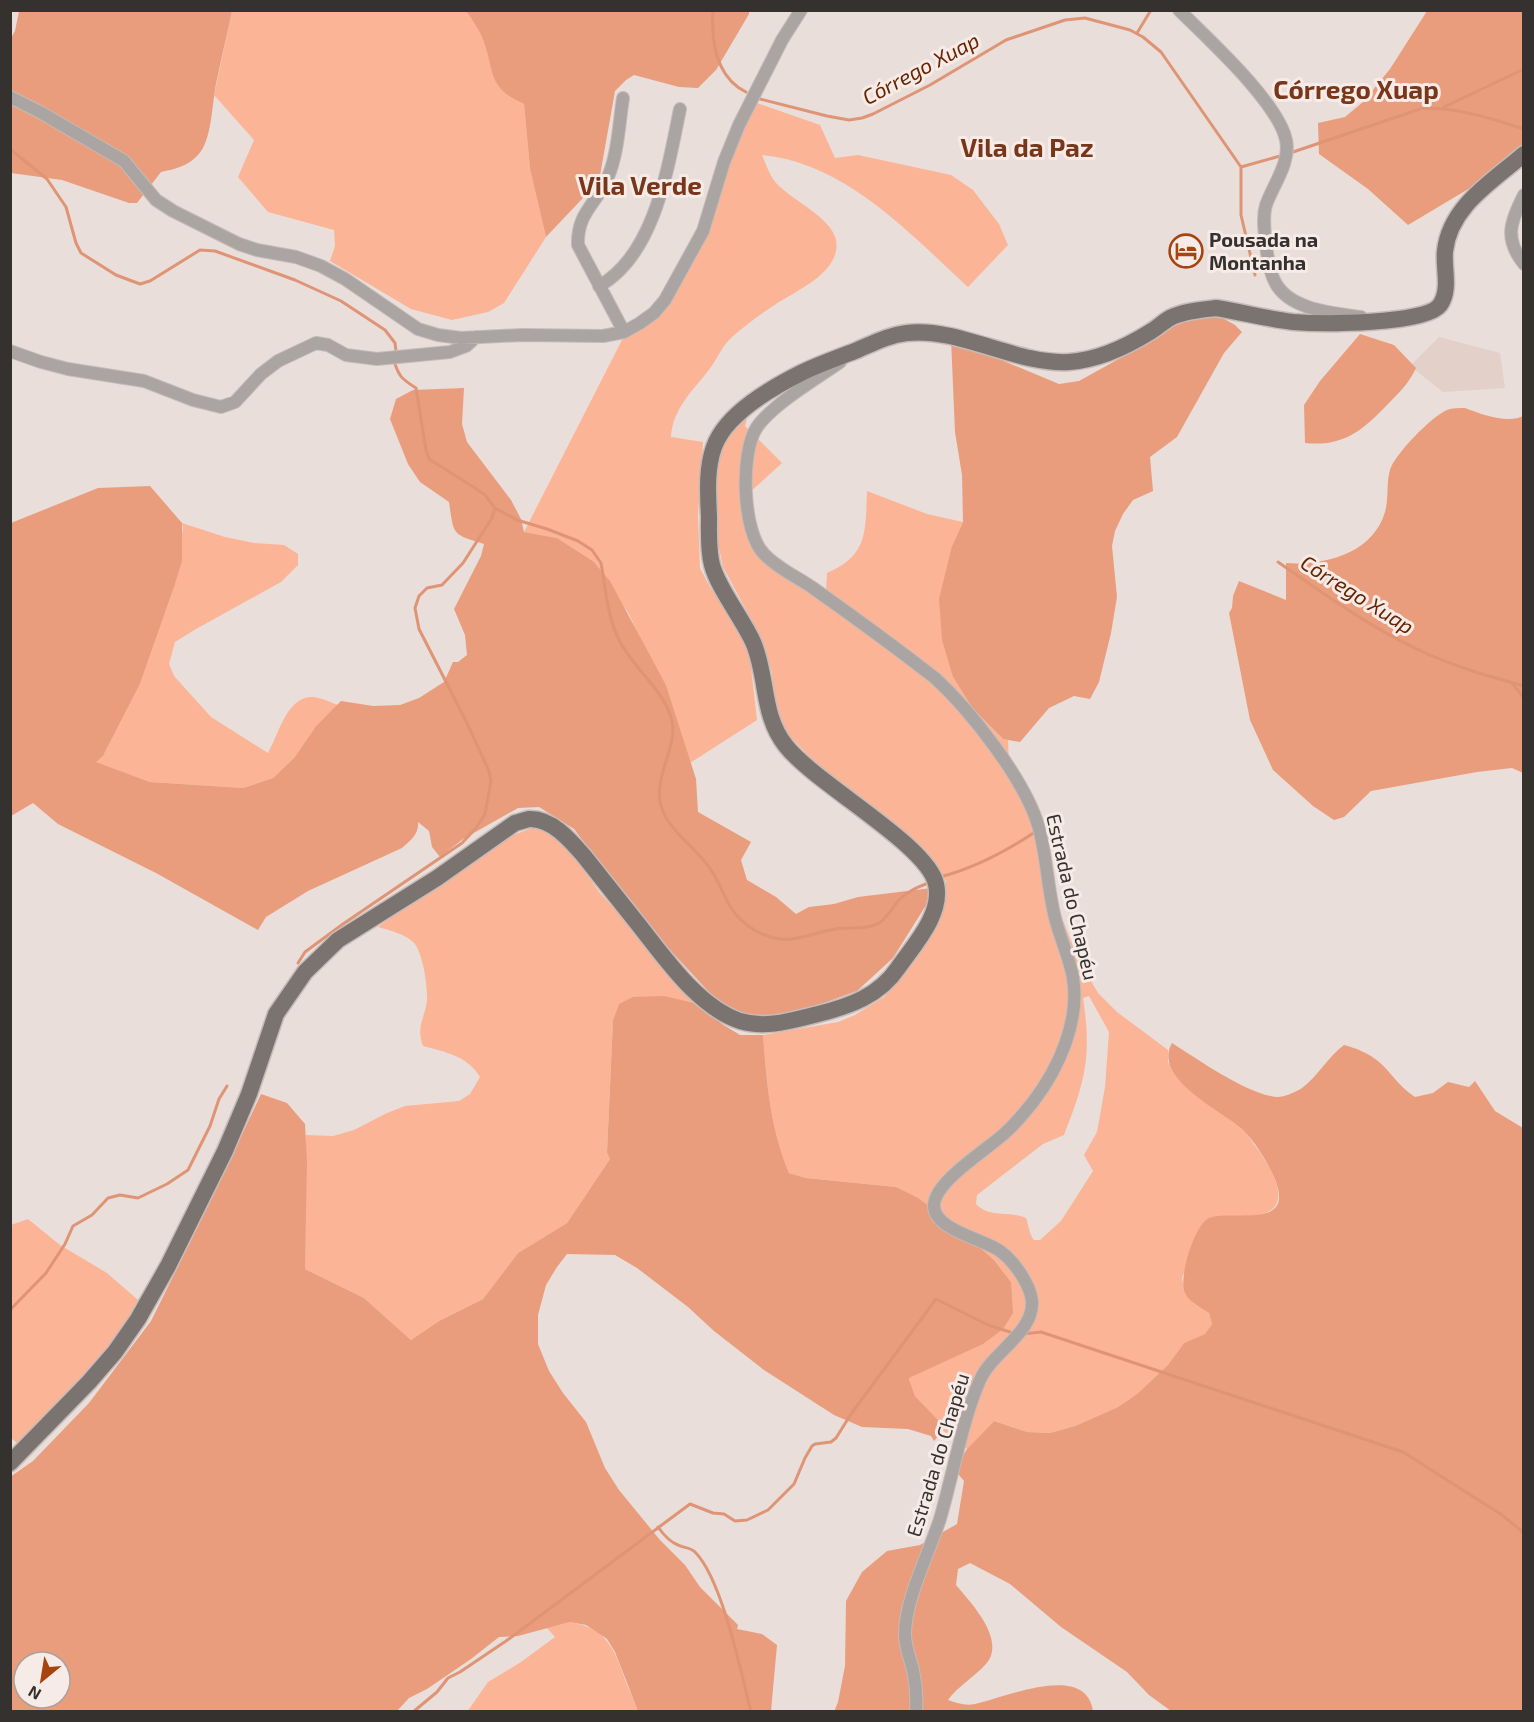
<svg xmlns="http://www.w3.org/2000/svg" width="1534" height="1722" font-family="'Exo 2',sans-serif">
	<style>
		.built { fill: #e3d0c8 }
		.green { fill: #fcb497; fill-rule: evenodd }
		.forest { fill: #e99d7d; fill-rule: evenodd }
		.lines { fill: none; stroke-linecap: round; stroke-linejoin: round }
		.stream { stroke: #df9475; stroke-width: 3 }
		.minor-casing { stroke: #c5bbb8; stroke-width: 14 }
		.major-casing { stroke: #c5bbb8; stroke-width: 19 }
		.minor { stroke: #aaa5a3; stroke-width: 12 }
		.major { stroke: #7b7370; stroke-width: 16 }
		.labels { text-anchor: middle; stroke-width: 6; stroke-linejoin: round; paint-order: stroke }
		.poi-label { font-size: 20px; font-weight: bold; fill: #35312f; stroke: #f7ebe7; text-anchor: start }
		.street-label { font-size: 20px; fill: #35312f; stroke: #f7ebe7 }
		.water-label { font-size: 21px; font-style: italic; fill: #672400; stroke: #f7ebe7 }
		.district-label { font-size: 26px; font-weight: bold; fill: #78371a; stroke: #f7ebe7 }
	</style>
	<rect width="100%" height="100%" fill="#e9deda"/>
	<path class="built" d="M1439,337L1500,353L1505,388L1443,392L1410,366Z"/>
	<path class="green" d="M232,11H466C471,18 477,27 481,35C496,67 484,87 524,104L530,169L546,237L504,303L488,312L452,320L411,309L330,261L335,246L334,230L268,212L238,177L254,140L214,95Z
		M754,102L820,125L835,158L858,155L951,175L973,190L999,224L1008,245L968,287C909,233 846,163 762,155C766,164 770,177 777,184C792,200 832,218 836,240C842,273 793,292 773,306C759,315 745,326 732,337C723,345 718,357 711,367C694,390 673,407 671,437L703,442L698,516L700,568L710,587L740,631L750,658L757,720L690,763L666,685L645,649L629,614L593,561L557,538L524,532L622,340L656,312L715,200Z
		M751,404L745,426L782,463L748,494L756,546L826,592L827,573C869,555 865,531 867,491L927,514L963,522L952,546L953,677L973,709L1003,739L1008,740L1009,766L1037,809L1050,850L1055,900L1078,959L1098,993L1117,1012L1168,1050V1062C1176,1072 1184,1085 1194,1094C1209,1106 1228,1115 1242,1128C1248,1133 1251,1141 1256,1147C1276,1174 1299,1217 1244,1216L1187,1265L1182,1278L1185,1293L1194,1304L1209,1313L1212,1323L1206,1334L1184,1343L1168,1365L1137,1394L1118,1407L1075,1426L1050,1433L1027,1432L994,1421L967,1449L941,1429V1423L915,1396L909,1379L1011,1282L994,1260L957,1227L896,1187L806,1178L789,1173C770,1126 767,1085 763,1035L838,1022L855,1015L884,997L928,940L946,881L925,853L864,806L815,762L774,720L772,672L758,632L723,567L713,520L719,441ZM1089,996L1109,1032L1105,1087L1097,1132L1084,1155L1093,1171L1061,1221L1040,1240H1034C1029,1234 1029,1226 1026,1218C1008,1210 991,1219 976,1204L977,1195L1043,1144L1064,1135C1085,1082 1092,1056 1083,998Z
		M182,523L225,537L254,543L284,545L298,554V565L281,582L196,629L175,642L169,664L174,676L211,717L268,753C278,736 286,699 310,697C318,696 330,702 338,705L316,726L294,758L273,778L243,788L150,782L95,762L103,756L140,684L173,590L183,528Z
		M535,827L553,834L566,844L599,892L702,1005L619,1004L613,1020L607,1153L610,1159L567,1223L518,1253L483,1299L439,1321L411,1340L364,1298L305,1269L306,1135L333,1136L354,1130L387,1113L405,1106L459,1101L470,1094L480,1077C468,1056 445,1052 423,1046C416,1027 424,1020 427,1001C428,988 423,951 413,942C405,934 389,930 378,927C427,891 477,846 535,827Z
		M28,1219L60,1245L107,1273L138,1300L114,1343L18,1444L11,1438V1225Z
		M570,1622C609,1629 615,1651 627,1685C631,1694 635,1702 638,1711L467,1712L488,1682L521,1662L555,1637L547,1628Z"/>
	<path class="forest" d="M749,10V14L716,70L698,88L679,87L634,75L626,80L615,91L599,181L546,237L530,169L524,104C484,87 496,68 481,35C477,27 471,18 466,11Z
		M19,11H232C227,35 221,59 216,84C212,103 212,141 198,155C188,166 175,169 161,172L137,203H129L62,180L11,173L10,40L15,31Z
		M1427,11H1523V148L1507,166L1408,225L1368,189L1319,154L1318,123L1345,117L1363,102L1390,69Z
		M1219,316L1235,325L1242,332L1224,353L1177,437L1150,457L1153,491L1133,500L1123,514L1115,531L1112,546L1117,597L1111,633L1099,682L1090,699L1074,696L1049,708L1020,742L1003,739L973,709L953,677L942,640L939,599L952,546L963,522L962,475L955,432L951,339L1059,384L1079,381L1153,340L1180,321Z
		M1360,334L1394,345L1416,368C1409,383 1399,393 1387,405C1362,431 1343,447 1305,443L1304,405L1320,381Z
		M464,388L462,424L467,442L511,500L521,519L524,532L557,538L593,561L610,581L666,685L696,779L698,812L751,842L741,860L747,880L776,897L796,914L809,907L834,904L858,897L932,888L933,894L893,958L857,991L821,1004L775,1016L749,1020L721,1005L644,922L574,829L539,807L518,808L463,839L440,857L432,847L429,831L418,822C419,834 411,840 402,848L308,891L266,917L258,930L156,873L58,824L33,803L11,816V523L98,488L150,486L182,523V561L173,590L140,684L103,756L96,762L150,782L243,788L273,778L294,758L316,726L341,701L373,706L400,705L419,698L444,682L453,662H458L467,655L465,635L454,609L481,556L484,544C451,534 454,535 449,502L420,482L408,464L390,419L396,399L413,390Z
		M1465,408C1480,414 1509,424 1523,416V773L1512,768L1477,772L1371,791L1344,817L1334,820L1313,806L1273,770L1250,720L1229,613L1232,608L1233,596L1239,581L1286,600V563C1325,566 1373,553 1385,512C1389,498 1386,483 1390,470C1394,455 1432,416 1447,410C1452,408 1459,408 1465,408Z
		M664,996L702,1005L722,1024L740,1035H763C767,1085 770,1126 789,1173L806,1178L896,1187L918,1198L957,1227L994,1260L1011,1282L1013,1313L1003,1329L983,1344L911,1377L909,1379L915,1396L941,1423V1433L934,1441L931,1436L908,1429L862,1427L834,1415L764,1370L714,1331L688,1307L637,1268L615,1255L567,1254L557,1267L546,1285L538,1315V1344L549,1371L563,1393L586,1422L605,1468L619,1490L660,1540L685,1565L700,1587L738,1625L737,1629L762,1634L777,1645L771,1711H638L615,1652L607,1639L586,1625L570,1622L518,1636L499,1637L471,1659L427,1689L409,1698L397,1711H11L10,1477L33,1461L89,1403L151,1321L213,1196L261,1094L287,1103L305,1124L307,1161L305,1269L364,1298L411,1340L439,1321L483,1299L518,1253L567,1223L610,1159L607,1153L613,1020L619,1004L633,997ZM24,1662H60V1698H24Z
		M1172,1043C1199,1060 1245,1093 1276,1097C1282,1098 1296,1092 1302,1088C1318,1076 1328,1057 1344,1045C1356,1048 1368,1053 1378,1061C1392,1073 1397,1085 1415,1097L1433,1093L1448,1082L1469,1087L1475,1081L1495,1111L1523,1128V1711H1171L1149,1695L1127,1672L1061,1627L1010,1584L970,1563L958,1569L956,1585C971,1603 1008,1641 985,1665C974,1677 957,1687 948,1700C957,1703 965,1706 975,1704C1004,1698 1086,1661 1093,1711L834,1712L838,1702L845,1666L846,1601L862,1572L887,1551L920,1545L957,1524L964,1481L954,1469L967,1449L994,1421L1027,1432L1050,1433L1075,1426L1118,1407L1137,1394L1168,1365L1184,1343L1205,1334L1212,1324L1209,1313C1201,1308 1189,1302 1185,1293C1178,1279 1194,1225 1209,1218C1230,1209 1291,1230 1277,1185C1273,1170 1253,1138 1241,1128C1220,1110 1152,1078 1172,1043Z"/>
	<g class="lines">
		<path class="stream" d="M713,10C711,42 716,77 746,92
			M1137,33L1151,10
			M760,99L827,116L849,120L862,118L873,114L930,85L1006,40L1065,20L1085,18L1130,30L1143,37L1161,52L1241,167
			M1444,107L1524,69
			M10,149L47,179L66,207L76,243L81,253L116,275L140,284L150,281L200,250L215,251L295,280L341,301L385,330L395,343L396,351
			M1293,152L1423,108C1459,108 1490,118 1524,129
			M1241,167V215L1255,275
			M1241,167L1280,156
			M394,361C399,377 402,379 416,388L426,450L429,459L475,488L485,495L495,508L517,520L547,529L578,541L592,550L601,563C606,590 607,617 620,642C634,668 662,689 671,717C680,742 655,773 660,802C666,831 696,846 711,870C719,881 723,895 730,906C736,917 746,925 756,931C788,948 803,935 835,929C848,927 867,930 879,923C888,917 893,906 900,899C908,891 918,887 928,883
			M1278,562C1324,594 1368,626 1419,650C1452,666 1488,676 1524,686
			M1512,683L1524,698
			M940,877C975,868 1005,852 1035,832
			M298,963L305,952L343,924L462,843L476,828L485,814L491,781L489,771L467,723L419,629L415,608L419,596L427,588L442,585L463,563L492,518L495,508
			M10,1310L46,1273L65,1244L73,1226L92,1215L108,1198L120,1195L138,1198L167,1184L188,1170L210,1126L219,1099L227,1086
			M1023,1334L1041,1332L1403,1452L1502,1515L1524,1533
			M658,1527C663,1534 670,1542 678,1545C683,1548 690,1547 695,1552C722,1579 741,1672 751,1712
			M413,1712L437,1692L448,1678L460,1672L506,1641L690,1504L713,1513L724,1514L735,1521L747,1520L768,1510L794,1484L805,1458L812,1446L815,1444L831,1442L836,1438L851,1414L936,1299L988,1325L1013,1333"/>
		<defs>
			<path id="minor" d="M1179,10C1207,38 1278,102 1286,140C1291,162 1273,185 1266,205C1262,218 1265,233 1266,246C1268,258 1269,271 1275,282C1289,310 1333,313 1361,317
				M10,97L40,112L124,161L156,200L173,211L239,244L257,250L296,257L321,266L345,279L418,329L438,335L461,338L522,335L603,336L624,332L640,323L654,313L665,300L703,231L724,162L739,125L782,40L801,10
				M623,98C619,124 618,153 608,177C596,205 577,212 578,245L624,332
				M1524,195C1510,222 1504,239 1524,264
				M599,286C655,255 668,167 680,109
				M10,351L41,362L68,369L144,381L193,400L221,407L235,402L261,374L278,361L316,343L328,345L346,355L377,359L450,352L466,346L476,337
				M840,362C816,379 773,404 757,427C740,452 742,532 764,554C777,568 797,577 813,588C854,617 895,647 935,678C971,711 1024,779 1038,825C1046,852 1047,881 1053,909C1057,932 1069,955 1073,978C1080,1021 1059,1068 1033,1102C1025,1112 1015,1124 1005,1133C988,1149 935,1181 934,1205C933,1230 984,1239 1000,1251C1014,1261 1030,1284 1032,1301C1034,1333 992,1352 980,1380C962,1421 953,1475 940,1519C929,1553 905,1600 905,1634C905,1647 910,1658 913,1670C916,1684 917,1697 916,1712"/>
			<path id="major" d="M10,1463L89,1382L115,1352L138,1319L168,1266L225,1151L249,1094L276,1014L305,972L338,940L437,878L515,823C519,822 525,820 529,819C552,818 571,841 584,856C602,879 620,901 638,924C665,958 698,1007 740,1021C766,1029 793,1020 818,1014C850,1006 879,996 898,968C914,945 943,914 936,884C928,845 816,784 786,746C761,715 768,676 753,642C742,618 718,588 712,565C708,550 709,532 709,517C708,494 706,469 714,447C726,413 773,387 803,372C820,364 837,358 855,351C872,344 888,335 907,333C959,327 1016,365 1069,362C1098,360 1126,347 1150,332C1157,328 1163,322 1170,318C1184,311 1201,310 1216,308C1242,312 1267,319 1293,322C1319,324 1426,325 1440,305C1451,289 1443,268 1445,251C1450,206 1492,182 1524,154"/>
		</defs>
		<use href="#minor" class="minor-casing"/>
		<use href="#major" class="major-casing"/>
		<use href="#minor" class="minor"/>
		<use href="#major" class="major"/>
	</g>
	<defs>
		<symbol id="hotel-ring" viewBox="-11 -11 22 22"><circle r="9.5" fill="#f7ebe7" stroke="#a7430e" stroke-width="1.5"/><path d="M-6-4.5h1.5V1H6V5H4.5V3h-9V5H-6ZM-4 0a1.8 1.8 0 1 1 3.6 0ZM.5 0V-2.5h3Q6-2.5 6 0Z" fill="#a7430e"/></symbol>
	</defs>
	<g fill-rule="evenodd">
		<use href="#hotel-ring" x="1167" y="232" width="38" height="38"/>
	</g>
	<g class="labels">
		<g class="poi-label">
			<text x="1209" y="247">Pousada na<tspan x="1209" dy="23">Montanha</tspan></text>
		</g>
		<g class="street-label">
			<text transform="translate(1072 897) rotate(77)" y="7">Estrada do Chapéu</text>
			<text transform="translate(938 1455) rotate(-73)" y="7">Estrada do Chapéu</text>
		</g>
		<g class="water-label">
			<text transform="translate(921 69) rotate(-28)" y="7">Córrego Xuap</text>
			<text transform="translate(1357 595) rotate(32)" y="7">Córrego Xuap</text>
		</g>
		<g class="district-label">
			<text x="1356" y="99">Córrego Xuap</text>
			<text x="1027" y="157">Vila da Paz</text>
			<text x="640" y="195">Vila Verde</text>
		</g>
	</g>
	<rect width="1534" height="1722" fill="none" stroke="#35312f" stroke-width="24"/>
	<g transform="translate(42 1680) rotate(210)"><circle r="28" fill="#f7ebe7" stroke="#a9a19d" stroke-width="1.5"/>
	<path d="M0-4.5L10 22L0 15L-10 22Z" fill="#a7430e"/>
	<text y="-9" font-size="16" font-weight="bold" text-anchor="middle" fill="#35312f">N</text>
	</g>
</svg>
